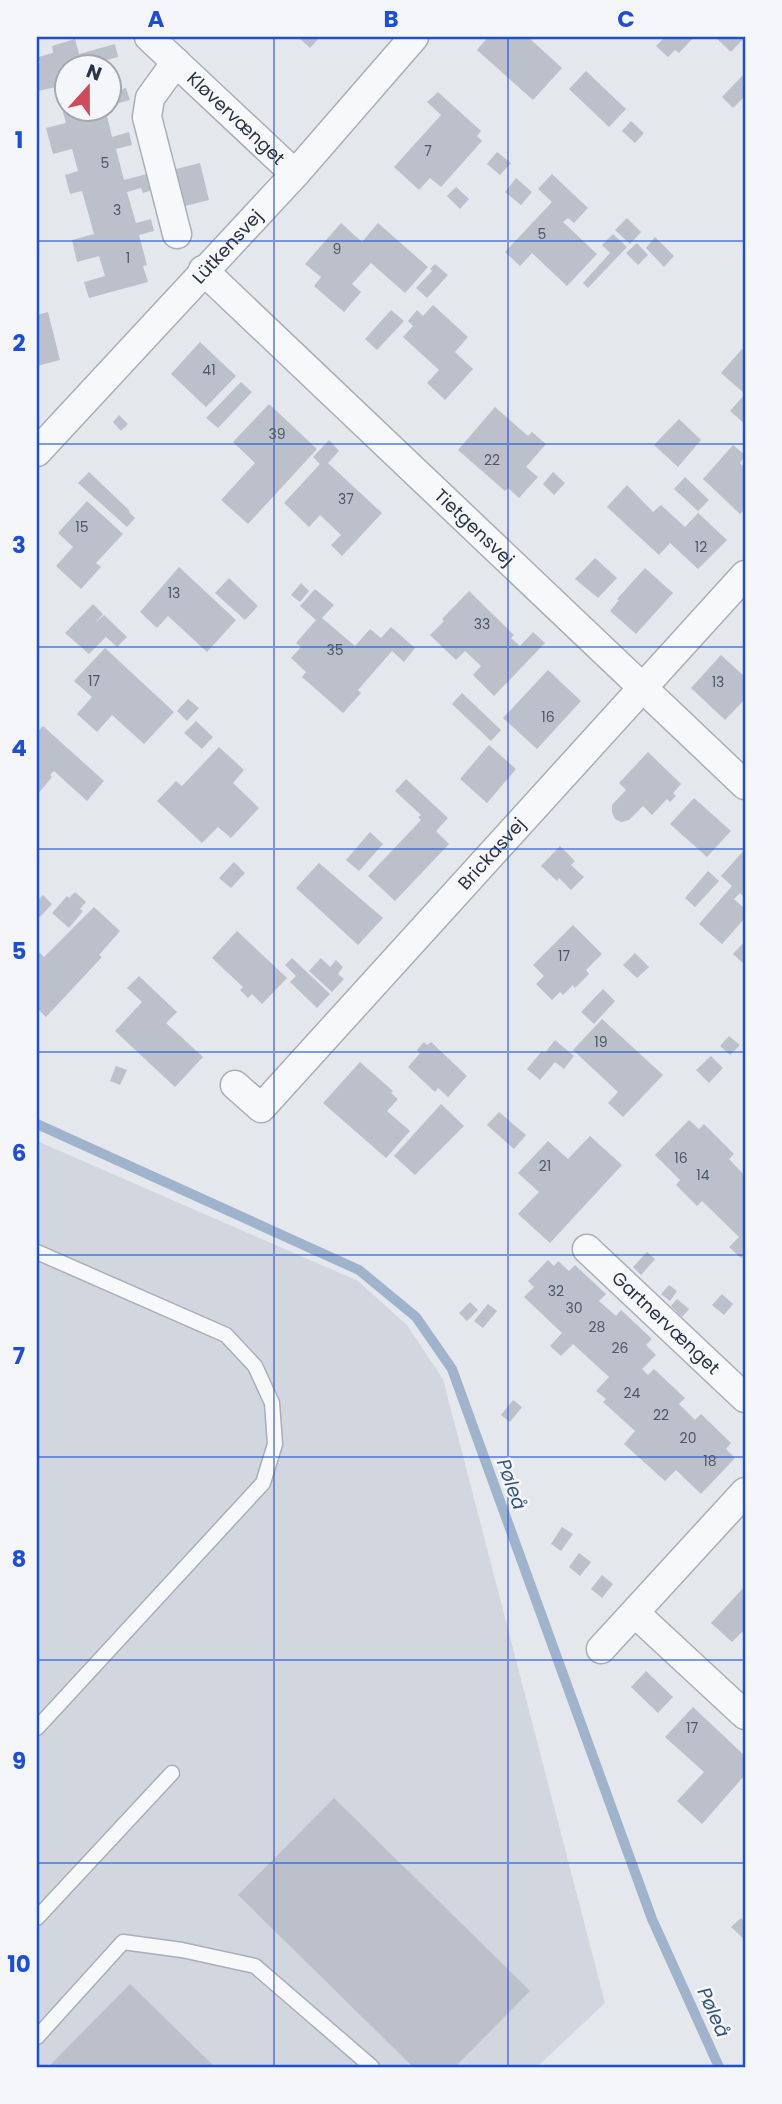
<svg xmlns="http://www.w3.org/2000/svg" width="782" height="2104" font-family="Poppins,sans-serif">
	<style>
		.built { fill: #d2d6de }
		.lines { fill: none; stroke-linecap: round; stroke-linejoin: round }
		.stream { stroke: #9fb4cc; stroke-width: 10 }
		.building { fill: #bbc0ca }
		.service-casing { stroke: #a9aeb7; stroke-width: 17 }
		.minor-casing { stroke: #a9aeb7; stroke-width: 31 }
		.service { stroke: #f7f8fa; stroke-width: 14 }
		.minor { stroke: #f7f8fa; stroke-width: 28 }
		.grid { fill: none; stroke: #1d4ed8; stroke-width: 2; stroke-opacity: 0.55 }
		.labels { text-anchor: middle; stroke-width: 5; stroke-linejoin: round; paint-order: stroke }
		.number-label { font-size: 14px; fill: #4f5766 }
		.street-label { font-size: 18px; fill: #2b3445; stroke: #f4f6f9 }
		.water-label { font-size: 19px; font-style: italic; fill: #34527a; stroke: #f4f6f9 }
		.neatline { fill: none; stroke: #1d4ed8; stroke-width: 2.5 }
		.grid-label { font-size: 23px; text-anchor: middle; font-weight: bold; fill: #1d4ed8 }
	</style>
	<rect width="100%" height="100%" fill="#e4e7ec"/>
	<path class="built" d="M37,1141L358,1281L407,1325L443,1379L605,2003L537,2067H37Z"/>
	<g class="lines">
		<path class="stream" d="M37,1124L359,1270L416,1317L452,1369L652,1919L719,2067"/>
	</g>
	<path class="building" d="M298,37H320L310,48Z
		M488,37H528L562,68L533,100L477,50Z
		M665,37H694L679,53L675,50L668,57L656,46Z
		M715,37H745L731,52Z
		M75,39L79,54L115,44L118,57L92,64L93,66H66V108H105L112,137L129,132L132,145L116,149L124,180L147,174L152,190L143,193L141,188L127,192L136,223L151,219L154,231L139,235L147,265L143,266L148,282L89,298L84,282L105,276L99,256L77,262L72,240L94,234L82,191L70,194L65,175L78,171L72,149L53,154L46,128L66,123L56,87L38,91L37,87V63H40L38,57L53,53L52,46Z
		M586,71L626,109L609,127L569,89Z
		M745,73V96L733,108L722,97Z
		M126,88L130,100L108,106V93Z
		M438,92L481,131L477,136L482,141L441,187L430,178L419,190L394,167L441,115L427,102Z
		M631,121L644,133L635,143L622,131Z
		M497,152L511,163L500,175L487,164Z
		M200,163L209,200L185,206L176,169Z
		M552,174L588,208L574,223L568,218L563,222L597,254L567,286L532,253L520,266L505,252L552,202L538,189Z
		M516,178L532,192L521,205L505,192Z
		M456,187L469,199L460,209L447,196Z
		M627,218L641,232L630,244L615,230Z
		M341,223L362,242L378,223L428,267L405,293L371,263L352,284L361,292L344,312L314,286L321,277L305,264Z
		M613,234L627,247L588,288L583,283L610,253L602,245Z
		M655,237L674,256L664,267L646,248Z
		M637,243L648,255L638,265L626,253Z
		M435,264L448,275L427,298L416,288L432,271L430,269Z
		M433,305L468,337L455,352L473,369L445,400L427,383L439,370L403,337L413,326L408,321L417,310L423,316Z
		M391,310L404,321L377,350L365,339Z
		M48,312L60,360L37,366V315Z
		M200,342L236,376L206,407L171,374Z
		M742,349L745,351V424L730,411L745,394L721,373Z
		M241,382L252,392L218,428L206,418Z
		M269,404L317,449L248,524L221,500L255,463L233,442Z
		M495,407L528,436L532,432L546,444L526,467L538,477L519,498L508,488L505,491L458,450Z
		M119,415L128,424L121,431L113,422Z
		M679,419L701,440L678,467L654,445Z
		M329,440L339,451L328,463L382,513L342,556L331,545L341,535L320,515L309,527L284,503L320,464L313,457Z
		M733,445L745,455L740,463L745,468V509L740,514L703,479Z
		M89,472L130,511L129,512L135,518L127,527L78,483Z
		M553,472L565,483L554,495L543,484Z
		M685,477L709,500L698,511L674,489Z
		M627,485L653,512L661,505L685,527L698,513L727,540L698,569L670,543L659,555L607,507Z
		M87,501L123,534L96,563L101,567L81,589L56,566L73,547L58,533Z
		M595,558L617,578L598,598L575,579Z
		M179,567L236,620L207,652L168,616L157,628L140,612Z
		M645,568L673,593L636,634L610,611L619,600L617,599Z
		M229,578L258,606L245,620L215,593Z
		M301,583L309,591L300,602L291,595Z
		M315,589L334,605L322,618L355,646L370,629L381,638L391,627L415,648L404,662L392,651L358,690L361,693L343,713L302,677L306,672L291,658L301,647L296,643L316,620L300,606Z
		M469,591L514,635L511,638L520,646L533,632L545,643L494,696L473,675L481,666L465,651L456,660L430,635L444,621L442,619Z
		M93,604L103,614L95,623L104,615L127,637L117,647L106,637L89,654L65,633Z
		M105,648L174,712L144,744L112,715L97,732L77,714L92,697L74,681Z
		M721,655L745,677V699L725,720L691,688Z
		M548,670L581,701L537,749L503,718Z
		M462,693L501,730L491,741L452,704Z
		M188,699L199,708L187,721L177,711Z
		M196,721L213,737L202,749L184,733Z
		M43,726L104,781L87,801L54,771L50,775L52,777L37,795V733Z
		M489,745L516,769L487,803L460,779Z
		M219,747L244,770L233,783L259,808L231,838L218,827L202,843L157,801L176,781L182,786Z
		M648,752L681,784L673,793L676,796L670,802L667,799L652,815L643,806L629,820L621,822L615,819L612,812V805L626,790L619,783Z
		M406,779L448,818L436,831L449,844L395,901L368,876L421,820L418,817L421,815L395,791Z
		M694,798L731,831L707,857L670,824Z
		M370,832L383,844L359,871L346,860Z
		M560,846L575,861L571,865L584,877L571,890L559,878L557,881L541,866Z
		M745,849V898L740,893L734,899L745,909V918L722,944L699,924L732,886L721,876Z
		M234,862L245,873L231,888L219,878Z
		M319,863L383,918L358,945L296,888Z
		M708,871L719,881L695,907L685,898Z
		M75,892L86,902L80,909L83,911L69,928L52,913L67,896L69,898Z
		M43,895L52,904L40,917L37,914V902Z
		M94,907L120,931L99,955L102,957L46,1017L37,1008V950L44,957Z
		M573,925L602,954L586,970L589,974L575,988L573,985L563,995L560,992L552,1000L536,984L544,976L533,965Z
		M237,931L287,978L262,1004L252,994L248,998L240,990L243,987L212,958Z
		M745,941V965L733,954Z
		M635,953L649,967L637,978L623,965Z
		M292,958L330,994L317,1008L290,982L296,976L285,965Z
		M321,958L330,967L336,960L343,967L338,974L344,979L332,992L309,971Z
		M139,976L177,1012L166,1023L203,1057L175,1087L115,1031L142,1002L127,988Z
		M603,989L615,1001L594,1024L581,1012Z
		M602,1019L663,1075L623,1117L608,1103L618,1092L573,1050Z
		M729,1036L740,1045L730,1055L720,1046Z
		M555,1040L574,1056L564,1069L555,1062L540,1080L527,1069L542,1051L545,1053Z
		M424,1042L427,1045L431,1042L467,1076L448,1097L438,1088L435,1092L408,1067L420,1053L417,1050Z
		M711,1056L723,1068L709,1083L696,1070Z
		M360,1062L393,1091L391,1093L398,1099L387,1111L410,1131L386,1158L323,1103Z
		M116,1066L127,1070L120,1085L110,1081Z
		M441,1104L464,1126L415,1175L394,1156Z
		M499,1112L526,1135L514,1149L487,1125Z
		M689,1120L699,1129L704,1124L734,1154L729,1159L745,1176V1254L741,1258L729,1247L739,1237L702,1201L697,1206L676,1185L680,1180L655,1155Z
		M590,1136L622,1165L550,1243L518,1214L539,1192L518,1173L548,1141L568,1159Z
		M647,1252L655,1259L641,1275L633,1267Z
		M548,1260L554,1266L558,1261L569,1271L575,1265L606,1294L599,1301L616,1316L621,1310L652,1339L646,1345L656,1355L642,1369L648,1375L654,1369L685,1398L679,1404L695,1420L701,1414L731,1443L726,1449L735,1458L701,1494L676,1470L665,1481L624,1444L635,1431L603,1402L606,1399L596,1391L609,1377L573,1344L561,1356L550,1346L562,1333L524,1297L534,1287L528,1281Z
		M669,1285L677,1291L670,1301L661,1294Z
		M722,1294L733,1304L724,1315L712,1305Z
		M677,1299L689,1309L682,1317L671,1306Z
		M470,1302L478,1310L467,1321L459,1313Z
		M488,1304L497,1311L483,1328L474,1321Z
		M513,1400L522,1407L510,1422L501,1415Z
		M562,1527L573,1534L561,1551L551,1544Z
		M579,1553L591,1562L580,1576L569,1567Z
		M602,1575L613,1584L602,1598L591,1589Z
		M745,1586V1635L742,1632L732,1642L711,1623Z
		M646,1671L673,1697L658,1713L631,1687Z
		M693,1707L745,1756V1775L702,1824L677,1801L704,1772L665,1737Z
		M334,1798L530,1991L455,2067H413L238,1895Z
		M741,1918L745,1922V1940L731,1927Z
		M130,1984L215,2067H48Z"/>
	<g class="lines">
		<defs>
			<path id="service" d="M37,1252L226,1335L255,1366L272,1403L275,1444L263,1483L37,1728
				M37,1918L172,1773
				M37,2037L123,1942L182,1950L255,1966L372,2067"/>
			<g id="minor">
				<path id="s1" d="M149,37L295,174"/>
				<path d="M176,62L150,98L147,117L177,234"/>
				<path id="s2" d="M203,270L745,785"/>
				<path id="s3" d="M37,452L295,174L414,37"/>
				<path id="s4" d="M235,1085L261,1108L745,575"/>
				<path id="s5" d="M587,1249L745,1398"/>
				<path d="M635,1613L745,1715"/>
				<path d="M601,1649L745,1492"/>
			</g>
		</defs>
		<use href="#service" class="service-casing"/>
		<use href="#minor" class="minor-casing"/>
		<use href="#service" class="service"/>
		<use href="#minor" class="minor"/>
	</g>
	<path class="grid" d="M274,37V2067M508,37V2067M37,241H745M37,444H745M37,647H745M37,849H745M37,1052H745M37,1255H745M37,1457H745M37,1660H745M37,1863H745"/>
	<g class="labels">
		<g class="number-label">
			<text x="428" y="156">7</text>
			<text x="105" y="168">5</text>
			<text x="117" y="215">3</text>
			<text x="542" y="239">5</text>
			<text x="337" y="254">9</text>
			<text x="128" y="263">1</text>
			<text x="209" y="375">41</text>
			<text x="277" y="439">39</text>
			<text x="492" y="465">22</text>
			<text x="346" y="504">37</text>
			<text x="82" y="532">15</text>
			<text x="701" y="552">12</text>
			<text x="174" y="598">13</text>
			<text x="482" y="629">33</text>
			<text x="335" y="655">35</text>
			<text x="94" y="686">17</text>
			<text x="718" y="687">13</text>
			<text x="548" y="722">16</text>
			<text x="564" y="961">17</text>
			<text x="601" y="1047">19</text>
			<text x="681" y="1163">16</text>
			<text x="545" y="1171">21</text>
			<text x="703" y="1180">14</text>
			<text x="556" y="1296">32</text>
			<text x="574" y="1313">30</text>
			<text x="597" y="1332">28</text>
			<text x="620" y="1353">26</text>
			<text x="632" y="1398">24</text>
			<text x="661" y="1420">22</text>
			<text x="688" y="1443">20</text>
			<text x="710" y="1466">18</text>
			<text x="692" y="1733">17</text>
		</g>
		<g class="street-label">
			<text dy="6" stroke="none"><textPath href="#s1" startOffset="119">Kløvervænget</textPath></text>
			<text dy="6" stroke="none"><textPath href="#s3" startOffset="280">Lütkensvej</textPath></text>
			<text dy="6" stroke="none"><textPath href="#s2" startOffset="374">Tietgensvej</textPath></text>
			<text dy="6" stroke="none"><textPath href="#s4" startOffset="378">Brickasvej</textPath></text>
			<text dy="6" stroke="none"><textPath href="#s5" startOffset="108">Gartnervænget</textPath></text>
		</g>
		<g class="water-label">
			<text transform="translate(512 1484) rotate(70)" y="7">Pøleå</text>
			<text transform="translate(714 2012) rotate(66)" y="7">Pøleå</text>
		</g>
	</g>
	<rect width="782" height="2104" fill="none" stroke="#f4f6f9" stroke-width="77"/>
	<g transform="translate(88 88) rotate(21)"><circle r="33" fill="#f4f6f9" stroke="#a4a8b1" stroke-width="2"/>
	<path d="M0-5L12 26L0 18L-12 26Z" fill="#d1495b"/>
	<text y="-10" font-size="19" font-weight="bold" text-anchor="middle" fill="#2b3445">N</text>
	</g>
	<rect x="38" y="38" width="706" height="2028" class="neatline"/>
	<g class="grid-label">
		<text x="156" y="27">A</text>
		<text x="391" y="27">B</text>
		<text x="626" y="27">C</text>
		<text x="19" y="148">1</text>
		<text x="19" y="351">2</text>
		<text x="19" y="553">3</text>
		<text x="19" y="756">4</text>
		<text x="19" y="959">5</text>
		<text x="19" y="1161">6</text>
		<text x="19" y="1364">7</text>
		<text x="19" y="1567">8</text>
		<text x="19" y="1769">9</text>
		<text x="19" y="1972">10</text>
	</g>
</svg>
